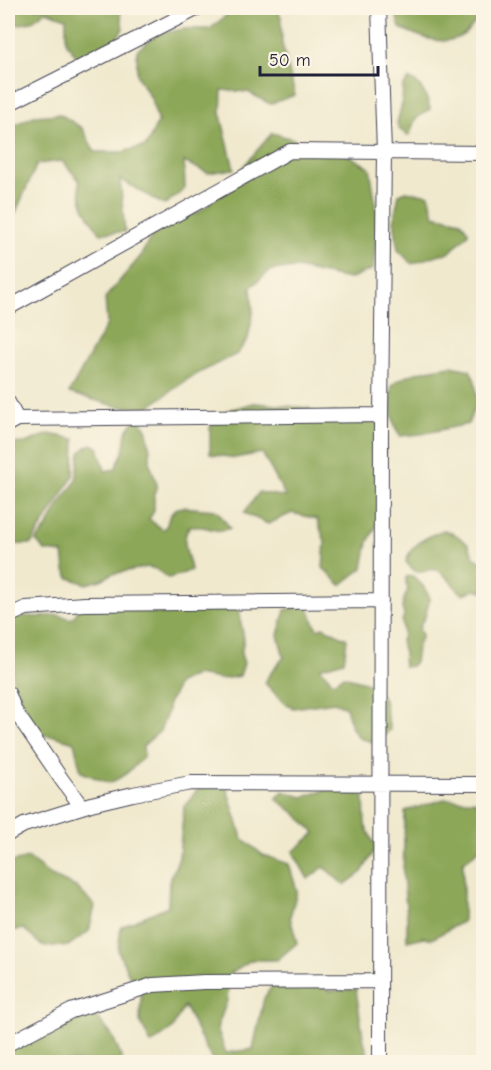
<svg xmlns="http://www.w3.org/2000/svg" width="491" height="1070" font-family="'Comic Neue',sans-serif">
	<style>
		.forest { fill: #8da759; stroke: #58644a; stroke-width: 1.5 }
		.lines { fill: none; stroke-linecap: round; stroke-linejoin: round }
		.street-casing { stroke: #414051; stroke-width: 16 }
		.street { stroke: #fff; stroke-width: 14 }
	</style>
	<rect width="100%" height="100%" fill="#fcf5e5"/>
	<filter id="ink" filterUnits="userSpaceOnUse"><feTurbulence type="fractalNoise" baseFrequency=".0167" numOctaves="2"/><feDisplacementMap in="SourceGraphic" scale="12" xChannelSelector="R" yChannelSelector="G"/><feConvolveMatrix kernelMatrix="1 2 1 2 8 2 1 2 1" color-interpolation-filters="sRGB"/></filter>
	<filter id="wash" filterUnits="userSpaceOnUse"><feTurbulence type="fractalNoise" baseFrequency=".008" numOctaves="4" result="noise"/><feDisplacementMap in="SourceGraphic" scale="24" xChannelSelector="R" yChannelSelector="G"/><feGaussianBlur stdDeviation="1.35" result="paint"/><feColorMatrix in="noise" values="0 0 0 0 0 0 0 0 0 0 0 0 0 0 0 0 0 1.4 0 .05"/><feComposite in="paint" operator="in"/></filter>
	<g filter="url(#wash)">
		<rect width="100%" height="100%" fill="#f0e9ce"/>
		<path class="forest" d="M8,8H120L123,29L104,56L80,62L66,42V18L46,11L31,22L10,26L8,25Z
			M235,8H277L281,17L282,44L295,95L270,104L248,92L222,90L221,116L234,169L208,173L184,162L185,189L164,205L120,179L125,232L100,233C86,212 80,206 79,180L62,161L37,164L8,230V131L10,127L34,116L60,114L82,128L95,152H122L146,146L158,122L151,98L137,76V50L158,34L184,29H210Z
			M396,8H483V16C474,21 471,30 463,35C444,48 418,36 400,28L395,10Z
			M410,79C422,84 427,97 430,109C415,120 416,115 410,134L407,135L399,129L397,123L402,104L403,86Z
			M272,133L348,155L370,168L378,219L373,269L349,279L297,268L271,270L251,287L253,313L248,339L237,354L191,377L147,408L120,407L69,393L107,324L105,298L140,257L152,235L174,221L199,212L219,195Z
			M406,191L429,195L434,215L461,221L468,231V234L449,253L440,254L412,264L398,250L394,219L399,194Z
			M451,366L470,370L475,381L477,401L468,424L421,434L400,436C398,432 395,428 394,423C392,416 388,391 393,385C404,373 436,368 451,366Z
			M254,403L308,408L316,413L369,412L386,434L380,519L368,542L363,568L341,585L323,568L325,542L317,519L292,513L268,524L244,513L259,492L286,497L262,453L235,458L210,454V427L229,410Z
			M138,416L147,431L150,451V464L157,484L154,497V511L149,519L163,530L167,525L169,517L175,509L183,507L215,510L218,512L230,528L220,531L203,527L190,526C179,540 189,555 191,570L179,575L168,578L156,569L148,567L112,574L101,580L86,584L69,578L65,570L63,553L45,551L36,541L47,527L58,506L76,481L80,453L86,447L92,444L98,447L105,471L115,469L123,452L126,432Z
			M49,434L75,439L74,475L31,544H8V444L25,443Z
			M444,530L456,535L468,544L474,557L483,563V592L475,590L463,594C455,589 445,572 437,570C423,566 422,582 406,562C410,544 428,536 444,530Z
			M413,576L423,586L430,598L425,617L421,623L419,630L422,635L417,648L415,662L411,666L404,667L403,660L404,654L401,641L403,635L402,621L404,615L402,608L403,602L408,589L406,583V577Z
			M307,605L317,629L323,627L347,639L344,661L320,668L333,682L344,676L365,682L383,697L390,730L376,743L359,738L352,728L346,707L334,702L293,708L282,701L265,683L269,675L284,657L278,635L285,610Z
			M78,608H238L244,639L241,654L244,663L240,676L221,679L195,675L177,684L173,696L168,703V711L160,731L143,746L144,756C131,770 126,776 109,783L81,772L74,742L55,736L41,735L19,714L13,684L12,666H8V618L22,616L37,617L59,615L71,619L76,614Z
			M226,785L242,838L263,855L289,864L297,891L290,917L297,943L277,960H251L230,974L227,1001L217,1028L226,1053L253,1049L264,998L278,977L306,980L330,991L356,989L363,1037L370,1062H213L184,1006L172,1029L151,1044L140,1021L141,995L128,973L118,951L121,927L168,906L169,882L179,857L184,807L199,787Z
			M337,786L364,796L365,825L376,848L362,872L344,885L324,867L308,879L293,852L315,833L296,814L276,799L283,791L303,797Z
			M445,799L483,801V849L477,851L463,863V921L432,939L424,937L407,941V915L403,876L405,811Z
			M28,858L51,876L76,887L95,906L89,931L68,946H42L24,929L8,931V863Z
			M70,1017H97L113,1037L123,1062H8V1046Z"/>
	</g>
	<g filter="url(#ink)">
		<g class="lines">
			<defs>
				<path id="street" d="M379,8L384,152L381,415L380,1062
					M8,104L198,8
					M8,308L290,151L484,153
					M8,402L17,419
					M8,424L17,419L381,415
					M8,616L26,608L85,604L381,601
					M8,693L15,711L62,780L82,807
					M8,834L24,825L91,804L133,794L191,783L484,784
					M8,1044L71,1011L153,985L204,982L380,981"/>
			</defs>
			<use href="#street" class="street-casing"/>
			<use href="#street" class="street"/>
		</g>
	</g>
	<rect width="491" height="1070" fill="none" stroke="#fcf5e5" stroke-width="30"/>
	<path d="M260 66v9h118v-9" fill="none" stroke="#22223b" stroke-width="3"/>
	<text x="269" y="66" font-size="18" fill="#22223b" stroke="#fcf5e5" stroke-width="4.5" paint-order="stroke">50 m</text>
</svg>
